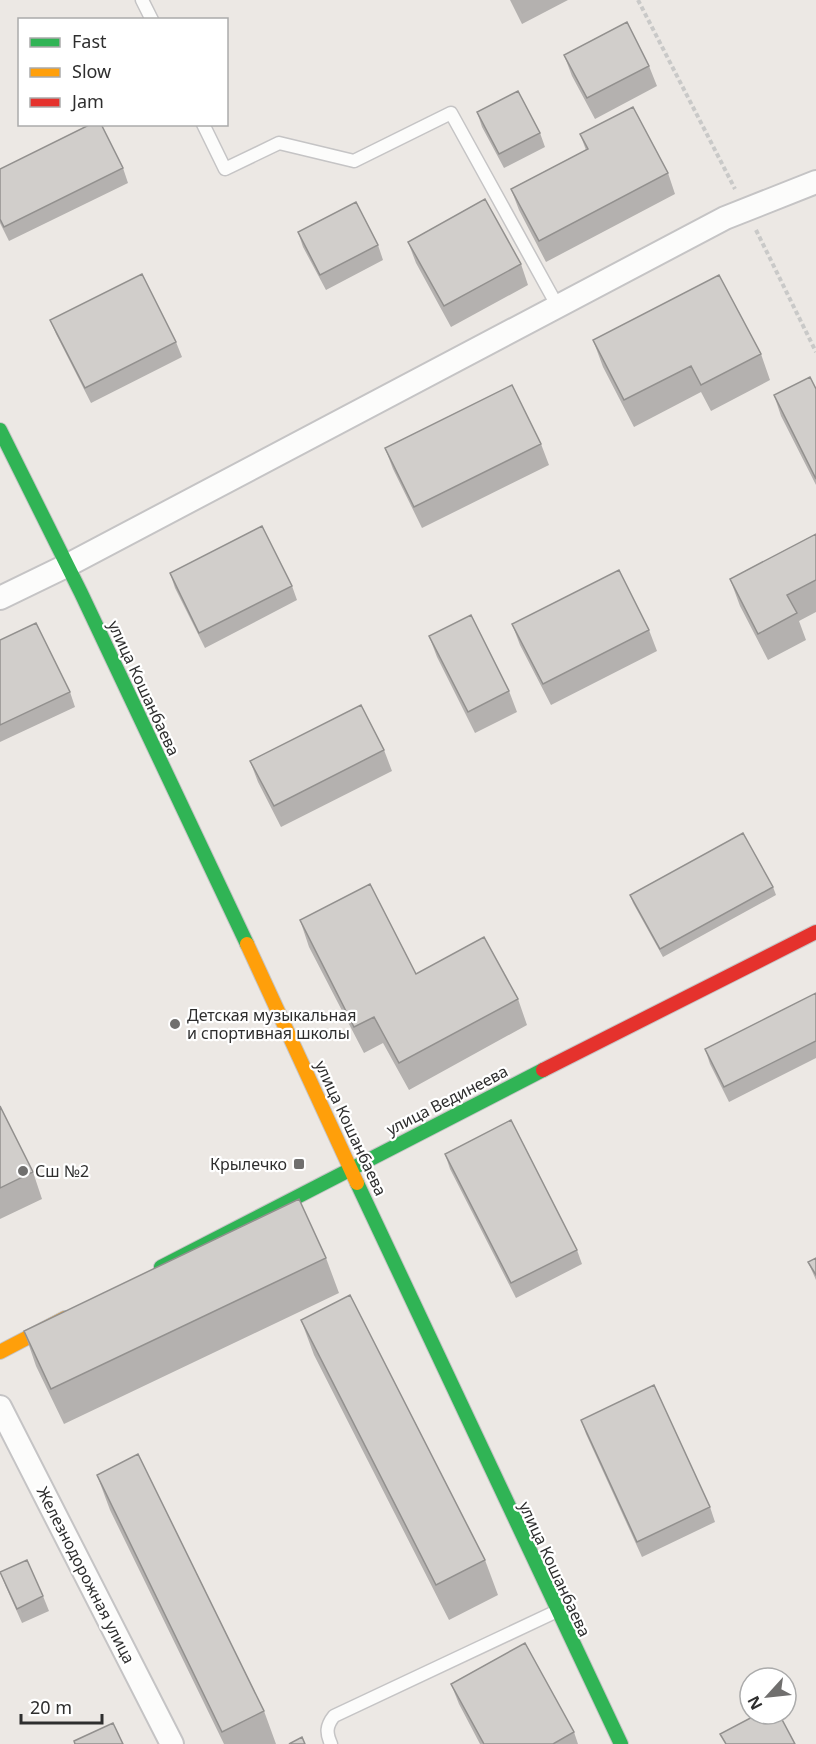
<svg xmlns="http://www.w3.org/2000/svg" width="816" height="1744" font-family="'Noto Sans',sans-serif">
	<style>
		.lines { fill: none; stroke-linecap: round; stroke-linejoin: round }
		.lane-casing { stroke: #c5c4c5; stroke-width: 15 }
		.street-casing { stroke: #c5c4c5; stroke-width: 26 }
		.fast-casing { stroke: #c5c4c5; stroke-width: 16 }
		.slow-casing { stroke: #c5c4c5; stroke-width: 16 }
		.jam-casing { stroke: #c5c4c5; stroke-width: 16 }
		.path { stroke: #c9c9c8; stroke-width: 4; stroke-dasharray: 4.5 3; stroke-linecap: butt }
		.lane { stroke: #fcfcfb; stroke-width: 12 }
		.street { stroke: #fcfcfb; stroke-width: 22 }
		.fast { stroke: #30b455; stroke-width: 14 }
		.slow { stroke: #ff9f0a; stroke-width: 14 }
		.jam { stroke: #e5322d; stroke-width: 14 }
		.wall { fill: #b4b1af }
		.building { fill: #d1cecb; stroke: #92908e; stroke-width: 1.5 }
		.poi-dot { fill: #706f6e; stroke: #fff; stroke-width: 2 }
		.labels { text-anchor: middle; stroke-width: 4.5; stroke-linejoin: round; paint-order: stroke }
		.street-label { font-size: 16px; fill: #2e2e2e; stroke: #fff }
		.poi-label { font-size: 16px; fill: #2e2e2e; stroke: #fff; text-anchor: start }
	</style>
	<rect width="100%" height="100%" fill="#ece8e4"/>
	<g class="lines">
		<defs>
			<path id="lane" d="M142,0L152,20
				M203,124L225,169L279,143L354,161L451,113L558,307
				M331,1744C326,1733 326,1726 334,1716L555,1612"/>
			<path id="street" d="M0,598L68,565L725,218L816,182
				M0,1407L172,1744"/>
			<path id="fast" d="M0,430L81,593L247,944
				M357,1183L621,1744
				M161,1267L543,1070"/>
			<path id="slow" d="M247,944L357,1183
				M0,1352L65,1318"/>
			<path id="jam" d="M543,1070L816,932"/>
		</defs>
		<use href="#lane" class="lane-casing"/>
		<use href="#street" class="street-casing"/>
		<use href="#fast" class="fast-casing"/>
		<use href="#slow" class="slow-casing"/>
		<use href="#jam" class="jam-casing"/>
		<path class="path" d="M638,0L735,189
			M756,230L816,352"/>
		<use href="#lane" class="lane"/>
		<use href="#street" class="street"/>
		<use href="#fast" class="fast"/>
		<use href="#slow" class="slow"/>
		<use href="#jam" class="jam"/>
	</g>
	<path class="wall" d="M510,0H568L522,24Z
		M564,55L649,66L657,86L595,119L572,76Z
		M477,112L540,133L545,147L504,168L482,127Z
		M580,134L668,173L675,194L546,262L519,210L511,189L586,150Z
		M123,168L128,183L9,241L0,223V169Z
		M298,232L378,245L383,260L326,290L303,247Z
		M408,242L521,264L528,285L451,327L416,263Z
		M50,320L176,342L182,357L91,403L56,334Z
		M593,340L761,354L770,380L711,411L701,392L634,427L603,367Z
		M816,389V485L781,416L774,395Z
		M541,444L549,465L422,528L393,469L385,448Z
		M816,534V612L799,621L806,640L768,660L740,606L730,579Z
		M170,573L292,586L297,600L205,648L175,588Z
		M512,624L649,630L657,651L551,705L520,645Z
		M429,636L509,691L517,712L475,733L437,657Z
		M0,640L70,692L75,707L0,742Z
		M384,750L392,771L281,827L258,782L250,761Z
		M773,887L776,895L663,957L633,903L630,895Z
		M300,920L416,974L518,999L527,1025L409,1090L383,1043L364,1053L309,947Z
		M816,993V1058L729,1102L710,1064L705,1049Z
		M0,1106L33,1172L42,1199L0,1219Z
		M445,1154L577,1250L582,1264L516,1298L450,1169Z
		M326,1258L339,1293L64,1424L36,1366L24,1331Z
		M816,1258V1280L808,1262Z
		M301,1320L485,1560L498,1595L449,1620L314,1355Z
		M581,1420L710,1507L715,1522L642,1557L586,1434Z
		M97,1475L264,1711L276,1744H224L110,1510Z
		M0,1572L43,1596L49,1611L22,1623L6,1587Z
		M451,1684L574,1732L578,1744H480L459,1704Z"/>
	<path class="building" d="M627,22L649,66L587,98L564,55Z
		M518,91L540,133L499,154L477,112Z
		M633,107L668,173L539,241L511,189L588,149L580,134Z
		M91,124H101L123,168L4,227L0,219V169Z
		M485,199L521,264L444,306L408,242Z
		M356,202L378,245L320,275L298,232Z
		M142,274L176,342L85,388L50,320Z
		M719,275L761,354L701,385L691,366L624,400L593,340Z
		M810,377L816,389V479L774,395Z
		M512,385L541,444L414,507L385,448Z
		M262,526L292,586L199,633L170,573Z
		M816,534V580L787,595L797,613L758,634L730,579Z
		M619,570L649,630L543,684L512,624Z
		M471,615L509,691L468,712L429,636Z
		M36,623L70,692L0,725V640Z
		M361,705L384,750L274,806L250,761Z
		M743,833L773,887L660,949L630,895Z
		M370,884L416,974L484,937L518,999L399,1063L374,1017L354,1027L300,920Z
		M816,993V1041L724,1087L705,1049Z
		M0,1106L33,1172L0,1188Z
		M511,1120L577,1250L511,1283L445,1154Z
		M299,1199L326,1258L51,1389L24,1331Z
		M816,1258V1275L808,1262Z
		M350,1295L485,1560L436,1585L301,1320Z
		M654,1385L710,1507L637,1542L581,1420Z
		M138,1454L264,1711L222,1732L97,1475Z
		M27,1560L43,1596L17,1609L0,1572Z
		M525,1643L574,1732L553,1744H484L451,1684Z
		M758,1714H779L795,1744H726L720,1734Z
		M113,1723L123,1744H75L74,1741Z
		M302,1737L305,1744H289Z"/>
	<g class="poi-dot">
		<circle cx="175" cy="1024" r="6"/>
		<rect x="293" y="1158" width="12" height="12" rx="3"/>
		<circle cx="23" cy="1171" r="6"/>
	</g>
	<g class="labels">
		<g class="street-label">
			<text transform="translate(144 688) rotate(65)" y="6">улица Кошанбаева</text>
			<text transform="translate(447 1100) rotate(-27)" y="6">улица Вединеева</text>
			<text transform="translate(351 1128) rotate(65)" y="6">улица Кошанбаева</text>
			<text transform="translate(555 1569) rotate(65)" y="6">улица Кошанбаева</text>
			<text transform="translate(86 1575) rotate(63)" y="6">Железнодорожная улица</text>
		</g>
		<g class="poi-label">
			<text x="187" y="1021">Детская музыкальная<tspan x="187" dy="18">и спортивная школы</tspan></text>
			<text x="287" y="1170" text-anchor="end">Крылечко</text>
			<text x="35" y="1177">Сш №2</text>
		</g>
	</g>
	<rect x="18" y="18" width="210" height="108" fill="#ffffff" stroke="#ababab" stroke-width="1.5"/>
	<rect x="30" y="38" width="30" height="9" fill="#30b455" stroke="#ababab" stroke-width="1.5"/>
	<text x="72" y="48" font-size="18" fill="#2e2e2e">Fast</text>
	<rect x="30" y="68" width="30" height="9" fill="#ff9f0a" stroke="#ababab" stroke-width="1.5"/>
	<text x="72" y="78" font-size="18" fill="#2e2e2e">Slow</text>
	<rect x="30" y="98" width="30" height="9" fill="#e5322d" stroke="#ababab" stroke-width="1.5"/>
	<text x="72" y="108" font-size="18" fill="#2e2e2e">Jam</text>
	<g transform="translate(768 1696) rotate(243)"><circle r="28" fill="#ffffff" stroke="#ababab" stroke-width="1.5"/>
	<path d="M0-4.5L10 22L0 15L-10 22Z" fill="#706f6e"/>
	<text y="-9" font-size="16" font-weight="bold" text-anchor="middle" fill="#2e2e2e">N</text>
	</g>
	<path d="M21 1714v9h81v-9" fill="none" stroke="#2e2e2e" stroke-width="3"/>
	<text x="30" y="1714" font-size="18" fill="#2e2e2e" stroke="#ffffff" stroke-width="4.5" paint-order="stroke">20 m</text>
</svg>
